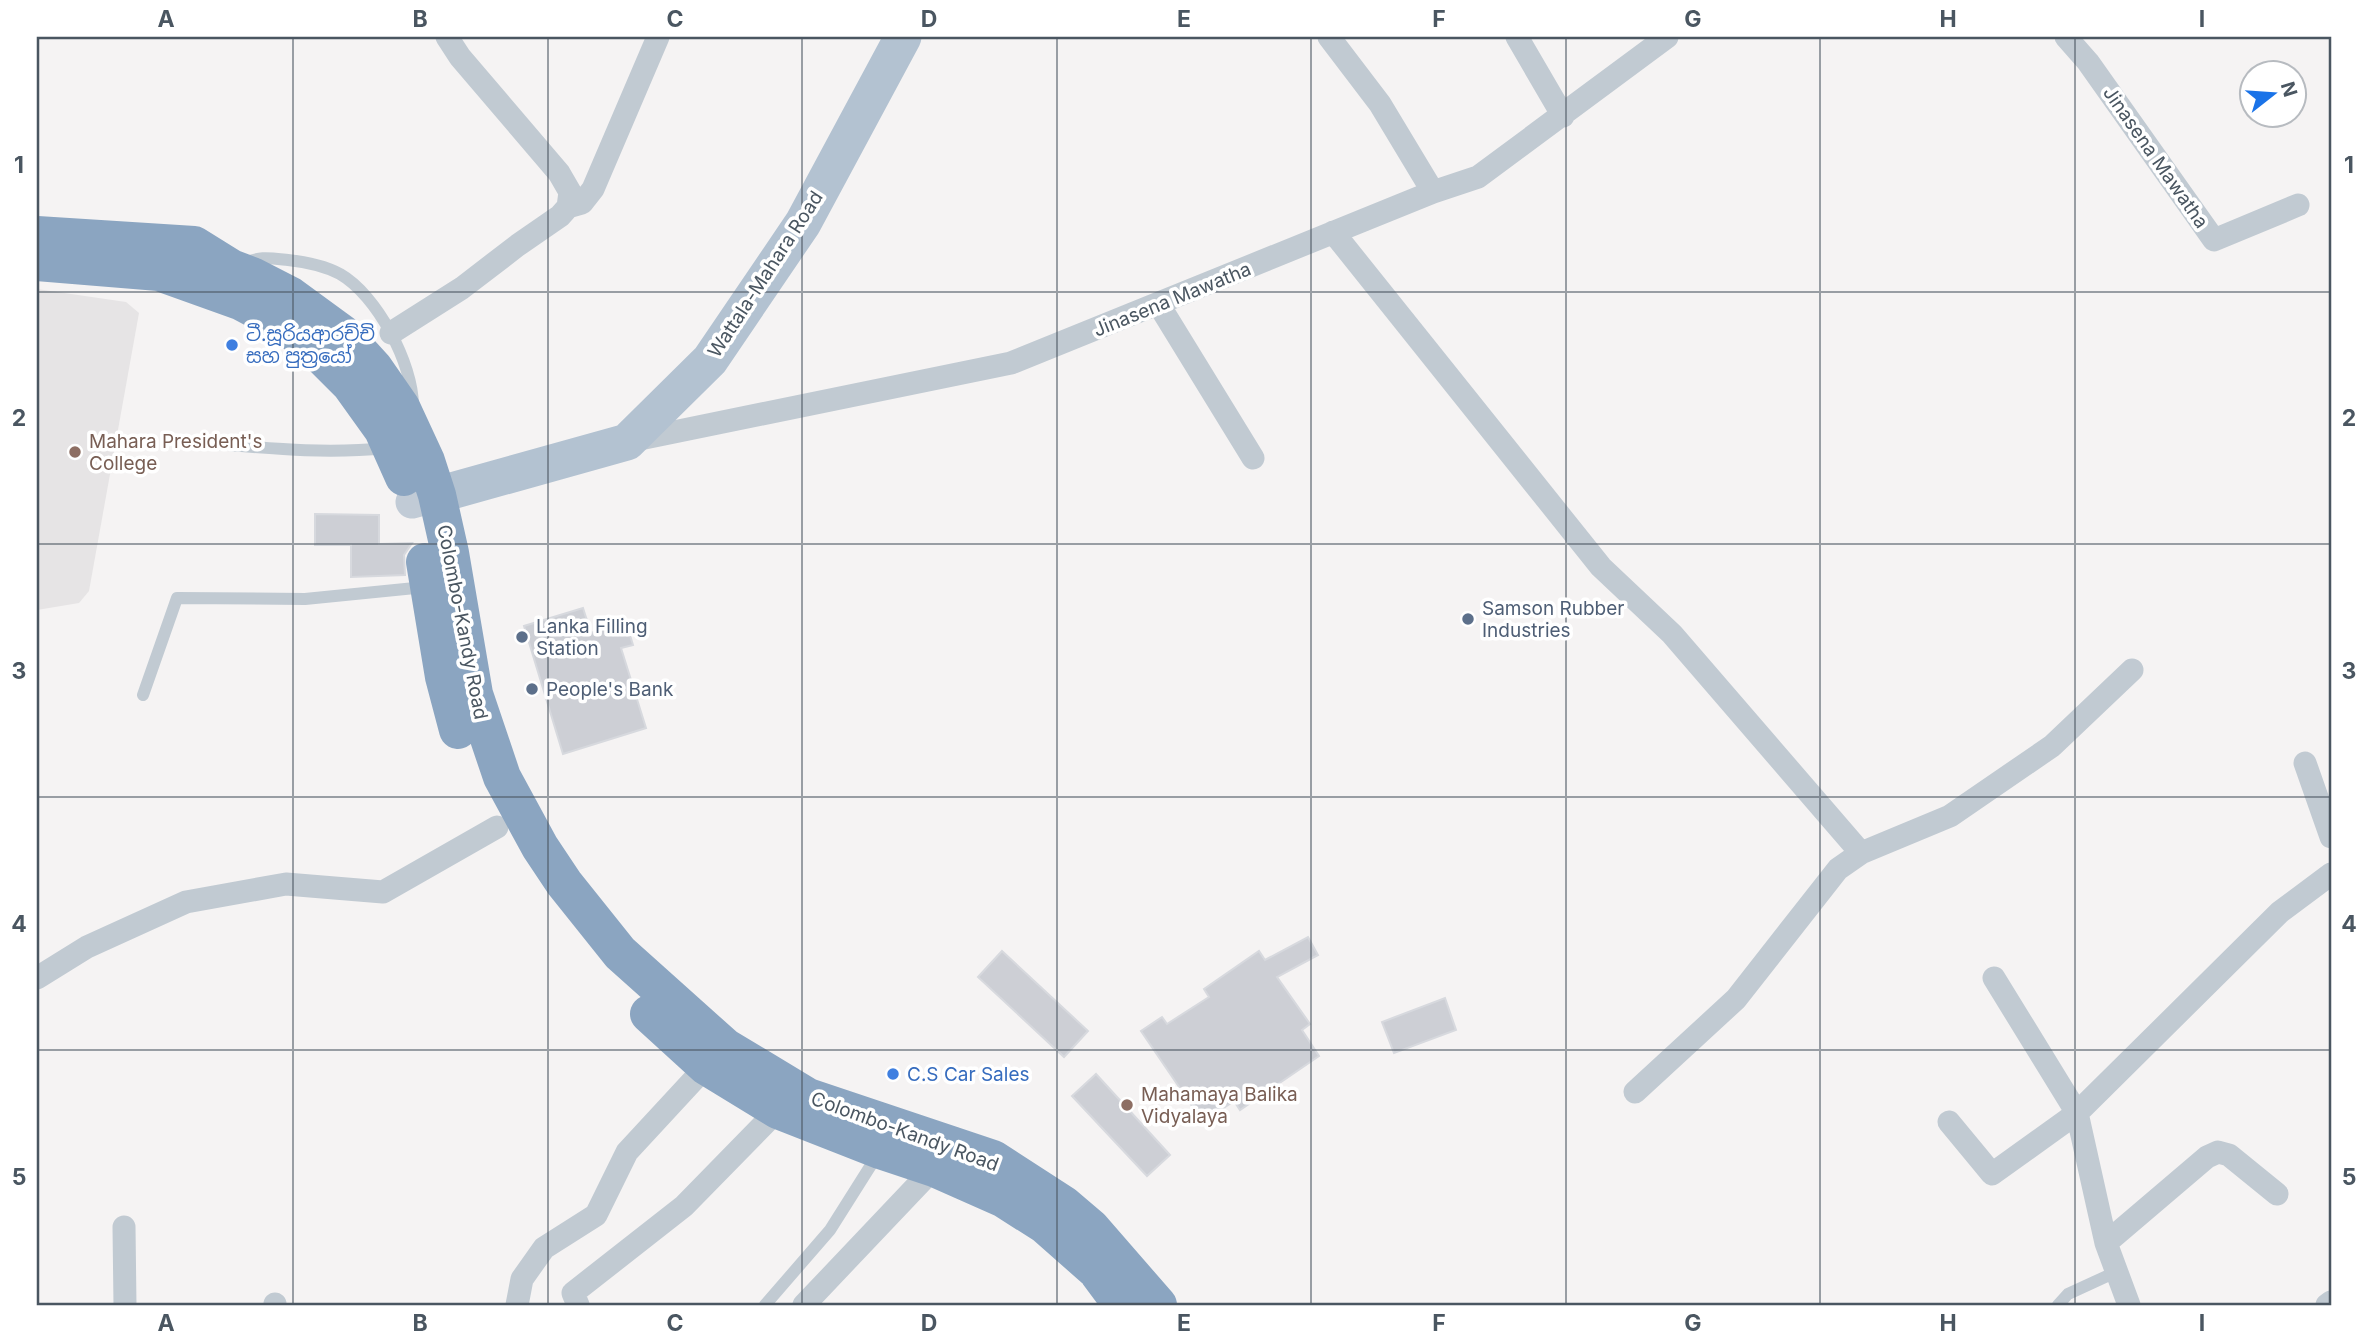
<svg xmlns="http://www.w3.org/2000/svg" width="2368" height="1342" font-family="Inter,'Noto Sans Sinhala',sans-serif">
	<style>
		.education { fill: #e6e4e5 }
		.building { fill: #cdcfd5; stroke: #d7d9de; stroke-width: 2 }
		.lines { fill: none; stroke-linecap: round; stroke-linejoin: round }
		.lane { stroke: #c1cad2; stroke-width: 12 }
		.street { stroke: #c1cad2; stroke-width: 23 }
		.secondary { stroke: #c1cbd6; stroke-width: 33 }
		.primary { stroke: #b3c2d1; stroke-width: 37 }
		.highway { stroke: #8ba5c1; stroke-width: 38 }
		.grid { fill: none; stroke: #4a5661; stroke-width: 2; stroke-opacity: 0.55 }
		.shop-dot { fill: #3f7fe0; stroke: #fff; stroke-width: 2.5 }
		.education-dot { fill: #8d6e63; stroke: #fff; stroke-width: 2.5 }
		.service-dot { fill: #5c6f8a; stroke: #fff; stroke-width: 2.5 }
		.labels { text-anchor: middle; stroke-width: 7; stroke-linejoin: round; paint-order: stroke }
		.street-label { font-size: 19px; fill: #4a5661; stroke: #fff }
		.shop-label { font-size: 19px; fill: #366cbe; stroke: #fff; text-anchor: start }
		.education-label { font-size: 19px; fill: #785e54; stroke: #fff; text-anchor: start }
		.service-label { font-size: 19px; fill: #4e5e75; stroke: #fff; text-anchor: start }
		.neatline { fill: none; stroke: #4a5661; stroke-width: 2.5 }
		.grid-label { font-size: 23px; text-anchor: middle; font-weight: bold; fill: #4a5661 }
	</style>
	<rect width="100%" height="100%" fill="#f5f3f3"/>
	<path class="education" d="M37,289L126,302L139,313L89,591L79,603L37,610Z"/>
	<path class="building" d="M315,514L379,515V544L412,543L404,555L405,575L351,577V545H315Z
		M583,608L591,633L626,622L633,645L621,648L646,728L563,754L524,626Z
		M1308,937L1318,955L1277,977L1310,1024L1302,1030L1319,1056L1240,1110L1234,1101L1203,1122L1141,1031L1162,1017L1167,1024L1209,997L1204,989L1259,951L1265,960Z
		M1002,951L1088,1031L1064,1057L978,977Z
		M1445,998L1456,1030L1394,1053L1382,1022Z
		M1096,1074L1170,1155L1147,1176L1072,1096Z"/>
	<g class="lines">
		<path class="lane" d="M242,264C260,256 269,258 288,260C307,262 323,265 340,274C377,295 413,364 413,406
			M192,442C257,447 321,455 385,448
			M143,695L177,598L305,599L425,587
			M765,1305L830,1230L878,1154
			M2058,1305L2068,1294L2118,1271"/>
		<path class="street" d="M1329,37L1380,104L1433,192
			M1517,37L1563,116
			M2066,37L2088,62L2214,240L2298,205
			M568,207L582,203L593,189L658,37
			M1333,232L1601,567L1672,634L1861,853
			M1159,305L1253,458
			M391,333L462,288L518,245L560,216L568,207L570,192L559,173L460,57L447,37
			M630,441L1011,363L1433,192L1478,177L1667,37
			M2305,763L2331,837
			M37,978L87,947L186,902L286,884L383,892L497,827
			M1635,1092L1736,999L1838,869L1861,853L1950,816L2052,746L2132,670
			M1949,1122L1992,1174L2077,1113L1994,978
			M124,1227L125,1305
			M2106,1243L2207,1157L2218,1152L2229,1155L2277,1194
			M275,1305V1304
			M517,1305L522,1279L544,1248L596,1215L627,1152L713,1059
			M578,1305L573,1293L684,1206L778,1110
			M804,1305L934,1168
			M2129,1305L2106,1243L2077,1113L2280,912L2331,874
			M2327,1305L2331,1302"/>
		<path class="secondary" d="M412,502L437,495"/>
		<path class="primary" d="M437,495L627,442L710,360L803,223L903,37"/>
		<path class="highway" d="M37,235L194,245L231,268L252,276L291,296L343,334L374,368L401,407L426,461L437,495L450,553L474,694L502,777L540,847L564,883L620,953L725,1047L808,1097L993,1159L1064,1205L1091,1228L1158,1305
			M37,262L159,272L240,301L285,325L320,354L350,384L383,430L404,477
			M425,562L444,677L458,730
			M649,1014L706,1066L778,1110L880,1150L934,1168L1004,1199L1045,1225L1096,1270L1122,1305"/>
	</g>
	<path class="grid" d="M293,37V1305M548,37V1305M802,37V1305M1057,37V1305M1311,37V1305M1566,37V1305M1820,37V1305M2075,37V1305M37,292H2331M37,544H2331M37,797H2331M37,1050H2331"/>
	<g class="shop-dot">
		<circle cx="232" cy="345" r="7"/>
		<circle cx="893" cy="1074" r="7"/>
	</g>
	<g class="education-dot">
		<circle cx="75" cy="452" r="7"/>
		<circle cx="1127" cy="1105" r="7"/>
	</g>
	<g class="service-dot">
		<circle cx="1468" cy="619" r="7"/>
		<circle cx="522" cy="637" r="7"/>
		<circle cx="532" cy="689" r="7"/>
	</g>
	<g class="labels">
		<g class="street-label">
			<text transform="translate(2156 157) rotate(55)" y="7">Jinasena Mawatha</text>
			<text transform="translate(765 274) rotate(-57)" y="7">Wattala-Mahara Road</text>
			<text transform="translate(1172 299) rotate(-22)" y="7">Jinasena Mawatha</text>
			<text transform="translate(463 622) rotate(79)" y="7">Colombo-Kandy Road</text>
			<text transform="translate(905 1131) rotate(20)" y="7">Colombo-Kandy Road</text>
		</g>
		<g class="shop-label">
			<text x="246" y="341">ටී.සූරියආරච්චි<tspan x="246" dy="22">සහ පුත්‍රයෝ</tspan></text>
			<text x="907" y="1081">C.S Car Sales</text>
		</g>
		<g class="education-label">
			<text x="89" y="448">Mahara President's<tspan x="89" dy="22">College</tspan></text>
			<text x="1141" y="1101">Mahamaya Balika<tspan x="1141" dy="22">Vidyalaya</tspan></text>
		</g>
		<g class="service-label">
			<text x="1482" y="615">Samson Rubber<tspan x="1482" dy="22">Industries</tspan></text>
			<text x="536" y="633">Lanka Filling<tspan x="536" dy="22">Station</tspan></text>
			<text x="546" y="696">People's Bank</text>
		</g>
	</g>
	<rect width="2368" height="1342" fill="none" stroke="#ffffff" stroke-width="77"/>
	<g transform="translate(2273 94) rotate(73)"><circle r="33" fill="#ffffff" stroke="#b7bbc0" stroke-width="2"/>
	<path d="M0-5L12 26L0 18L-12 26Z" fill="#1a73e8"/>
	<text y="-10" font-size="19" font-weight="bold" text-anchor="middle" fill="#4a5661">N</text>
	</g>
	<rect x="38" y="38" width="2292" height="1266" class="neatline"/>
	<g class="grid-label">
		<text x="166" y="27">A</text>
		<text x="420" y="27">B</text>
		<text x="675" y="27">C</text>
		<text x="929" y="27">D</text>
		<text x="1184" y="27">E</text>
		<text x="1439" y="27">F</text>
		<text x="1693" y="27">G</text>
		<text x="1948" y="27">H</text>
		<text x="2202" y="27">I</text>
		<text x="19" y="173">1</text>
		<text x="2349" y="173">1</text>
		<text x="19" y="426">2</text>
		<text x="2349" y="426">2</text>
		<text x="19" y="679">3</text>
		<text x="2349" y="679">3</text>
		<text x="19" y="932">4</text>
		<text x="2349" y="932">4</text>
		<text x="19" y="1185">5</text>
		<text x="2349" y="1185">5</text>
		<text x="166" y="1331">A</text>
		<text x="420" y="1331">B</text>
		<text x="675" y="1331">C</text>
		<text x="929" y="1331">D</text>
		<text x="1184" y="1331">E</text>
		<text x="1439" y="1331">F</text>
		<text x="1693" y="1331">G</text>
		<text x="1948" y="1331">H</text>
		<text x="2202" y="1331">I</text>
	</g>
</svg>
